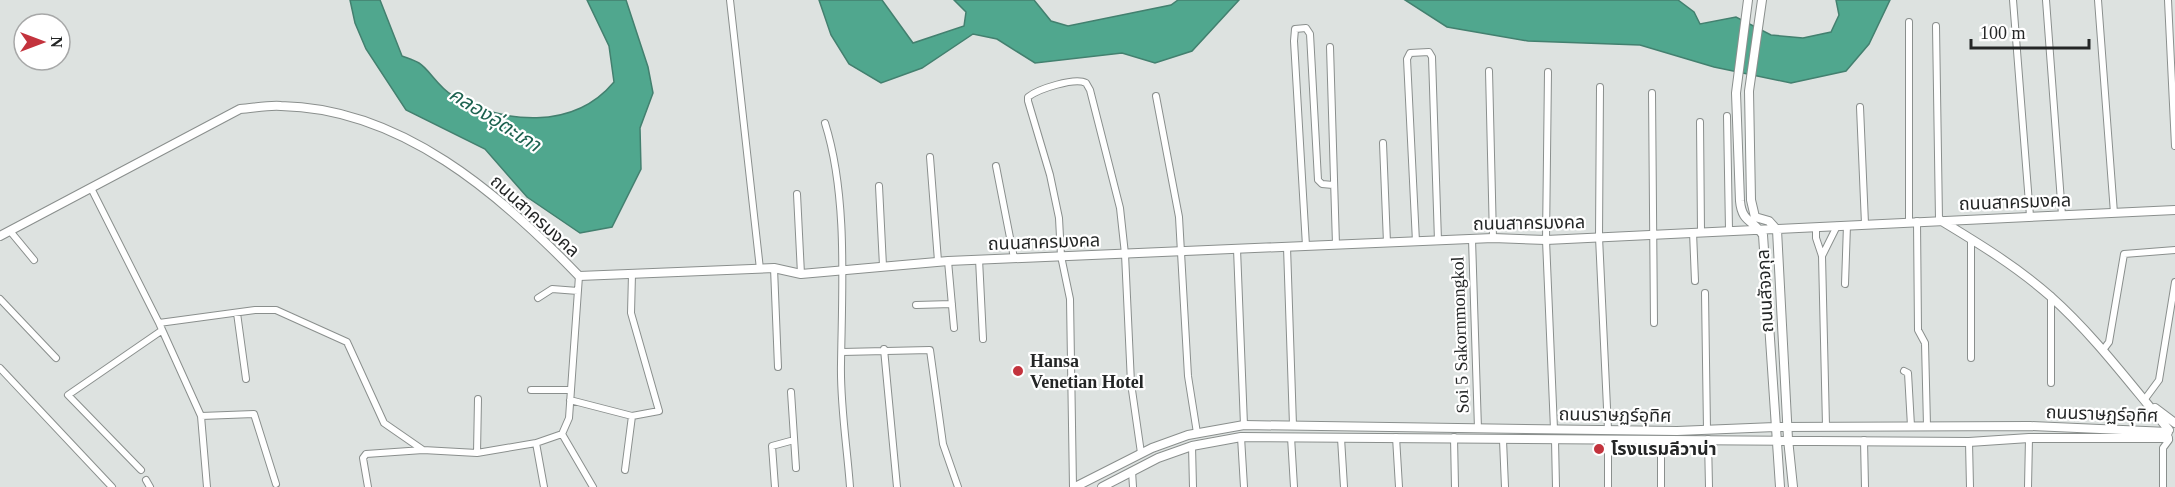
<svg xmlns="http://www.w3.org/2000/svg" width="2175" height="487" font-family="'Times New Roman','Noto Sans Thai',serif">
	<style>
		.water { fill: #50a78e; stroke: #43806f; stroke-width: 1.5 }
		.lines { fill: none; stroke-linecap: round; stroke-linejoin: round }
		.minor-casing { stroke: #8a8f8d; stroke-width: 8 }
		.tertiary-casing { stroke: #8a8f8d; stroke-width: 10 }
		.minor { stroke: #fff; stroke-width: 6 }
		.tertiary { stroke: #fff; stroke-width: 8 }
		.poi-dot { fill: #c3333d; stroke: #fff; stroke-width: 2 }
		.labels { text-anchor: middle; stroke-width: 4.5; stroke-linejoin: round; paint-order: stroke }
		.street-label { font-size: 18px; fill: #242626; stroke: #fff }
		.poi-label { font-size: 18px; font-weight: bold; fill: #242626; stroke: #fff; text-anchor: start }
		.water-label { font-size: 20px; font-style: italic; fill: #1c614f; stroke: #fff }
	</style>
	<rect width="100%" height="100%" fill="#dde2e0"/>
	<path class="water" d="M350,0H380L402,56C407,58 414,60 419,63C429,69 438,87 452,95C503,124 573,131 614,82L609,46L587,0H626L648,67L653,93L640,128L641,169L612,227L580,233L527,197L485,149L406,110L366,49L355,23Z
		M819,0H882L913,43L964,26L966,12L954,0H1034L1051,21L1068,26L1171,5L1178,0H1239L1192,51L1155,63L1122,53L1035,63L997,39L973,34L922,68L881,83L849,64L831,35Z
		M1405,0H1678L1694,12L1700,24L1736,17L1771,35L1803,38L1831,32L1839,15L1836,0H1890L1869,44L1846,71L1791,83L1714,67L1640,45L1528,41L1447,27Z"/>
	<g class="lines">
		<defs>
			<path id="minor" d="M730,0L760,269
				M2013,0L2030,216
				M2046,0L2062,215
				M2098,0L2114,213
				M2168,0L2175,146
				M1909,22V221
				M1936,26L1939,220
				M1330,47L1336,245
				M1489,71L1493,238
				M1548,72L1546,240L1554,429
				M1600,87L1599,237L1608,429
				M1652,93L1654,323
				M1156,96L1179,217L1188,376L1197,433
				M1860,107L1865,224
				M1727,116L1729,230
				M1700,122L1701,232
				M825,123C848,196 842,288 841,364C840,404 847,446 850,487
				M1383,143L1387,243
				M930,157L938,261
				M996,166L1014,258
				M879,186L883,266
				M91,188L159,323L201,416L207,487
				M797,194L801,274
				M1917,221L1918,330L1925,343L1927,426
				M1816,227V238L1822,256L1826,426
				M10,231L34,260
				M1693,232L1695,281
				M1472,239L1478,429
				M1416,242L1407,59L1410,53L1429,52L1432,57L1438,241
				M1306,246L1294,41L1295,29L1306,28L1310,34L1318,180L1322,184L1333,185
				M1287,247L1293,425
				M1237,249L1244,425
				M1822,256L1837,226
				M979,259L983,339
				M948,261L954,328
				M774,268L778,367
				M1845,284L1847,225
				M1705,293L1707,430
				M2051,296V383
				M538,298L552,289L578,291
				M0,299L56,358
				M916,305L952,304
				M237,313L246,379
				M159,323L255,310H276L347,342L384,423L423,450L477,453L536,443L562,434L569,418L579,276
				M884,349L897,487
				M2103,350L2109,342L2124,254L2175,250
				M842,352L930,350L943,444L958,487
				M1971,358V239
				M0,368L112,487
				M1904,371L1908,373L1911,426
				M531,390H571
				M791,392L796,468
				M2145,399L2159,380L2175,282
				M570,400L632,416L659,411L631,313L632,274
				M201,416L254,414L276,484
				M562,434L593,487
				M1241,437L1244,487
				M1291,437L1294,487
				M1396,437L1399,487
				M1454,437L1455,487
				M1341,438L1344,487
				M1608,439V487
				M1661,439V487
				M1708,439L1709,487
				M1503,440L1505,487
				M1555,440L1556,487
				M1864,440L1865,487
				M1969,442L1970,487
				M536,443L544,487
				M1192,446L1193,487
				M477,453L478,399
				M141,470L68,395L161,331
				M625,470L632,416
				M1132,471L1133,487
				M146,480L150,487
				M368,487L363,458L366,454L423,450
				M775,487L772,446L794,440
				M1073,487L1070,299L1061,256L1059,218L1050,175L1028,101V97C1038,89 1075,77 1086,83L1090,90L1120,208L1125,254L1131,383L1141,453
				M2028,487L2029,438
				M2163,487V448L2169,440"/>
			<path id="tertiary" d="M1748,0L1736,93L1740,201C1742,223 1753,219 1763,235L1780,487
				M1762,0L1749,91L1751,200L1755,217L1769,221L1777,230L1788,439L1793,487
				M1940,220C1978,243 2016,266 2050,296C2095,336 2130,384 2169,430
				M0,236L240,109C254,108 268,105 281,106C401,108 500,194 579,276L774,268L801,274L948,261L1493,238L1546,240L2175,210
				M2155,408L2175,423
				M1075,487L1152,448L1188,435L1244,425L1677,431L1775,427L2030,426L2168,432
				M1102,487L1158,458L1192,446L1241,437L1969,442L2029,438H2168"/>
		</defs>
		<use href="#minor" class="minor-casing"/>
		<use href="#tertiary" class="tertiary-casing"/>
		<use href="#minor" class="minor"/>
		<use href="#tertiary" class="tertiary"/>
	</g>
	<g class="poi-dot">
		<circle cx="1018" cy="371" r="6"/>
		<circle cx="1599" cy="449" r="6"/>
	</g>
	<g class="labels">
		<g class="street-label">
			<text transform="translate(2015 202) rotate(-2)" y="6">ถนนสาครมงคล</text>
			<text transform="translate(535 216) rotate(42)" y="6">ถนนสาครมงคล</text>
			<text transform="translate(1529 223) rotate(-1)" y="6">ถนนสาครมงคล</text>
			<text transform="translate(1044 242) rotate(-2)" y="6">ถนนสาครมงคล</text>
			<text transform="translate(1765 291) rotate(-93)" y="6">ถนนสัจจกุล</text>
			<text transform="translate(1460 335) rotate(-92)" y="6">Soi 5 Sakornmongkol</text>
			<text transform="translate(2102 414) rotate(2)" y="6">ถนนราษฏร์อุทิศ</text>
			<text transform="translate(1615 415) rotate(1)" y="6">ถนนราษฏร์อุทิศ</text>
		</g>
		<g class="poi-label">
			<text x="1030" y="367">Hansa<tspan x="1030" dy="21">Venetian Hotel</tspan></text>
			<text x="1611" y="455">โรงแรมลีวาน่า</text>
		</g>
		<g class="water-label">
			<text transform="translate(495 119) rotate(32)" y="7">คลองอุ่ตะเภา</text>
		</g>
	</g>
	<g transform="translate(42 42) rotate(90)"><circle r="28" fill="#ffffff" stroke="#a7a8a8" stroke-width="1.5"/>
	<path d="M0-4.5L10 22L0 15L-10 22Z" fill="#c3333d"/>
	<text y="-9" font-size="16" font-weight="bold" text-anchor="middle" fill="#242626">N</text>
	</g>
	<path d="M1971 39v9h118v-9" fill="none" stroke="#242626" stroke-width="3"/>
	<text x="1980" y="39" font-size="18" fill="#242626" stroke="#ffffff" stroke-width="4.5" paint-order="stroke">100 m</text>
</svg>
